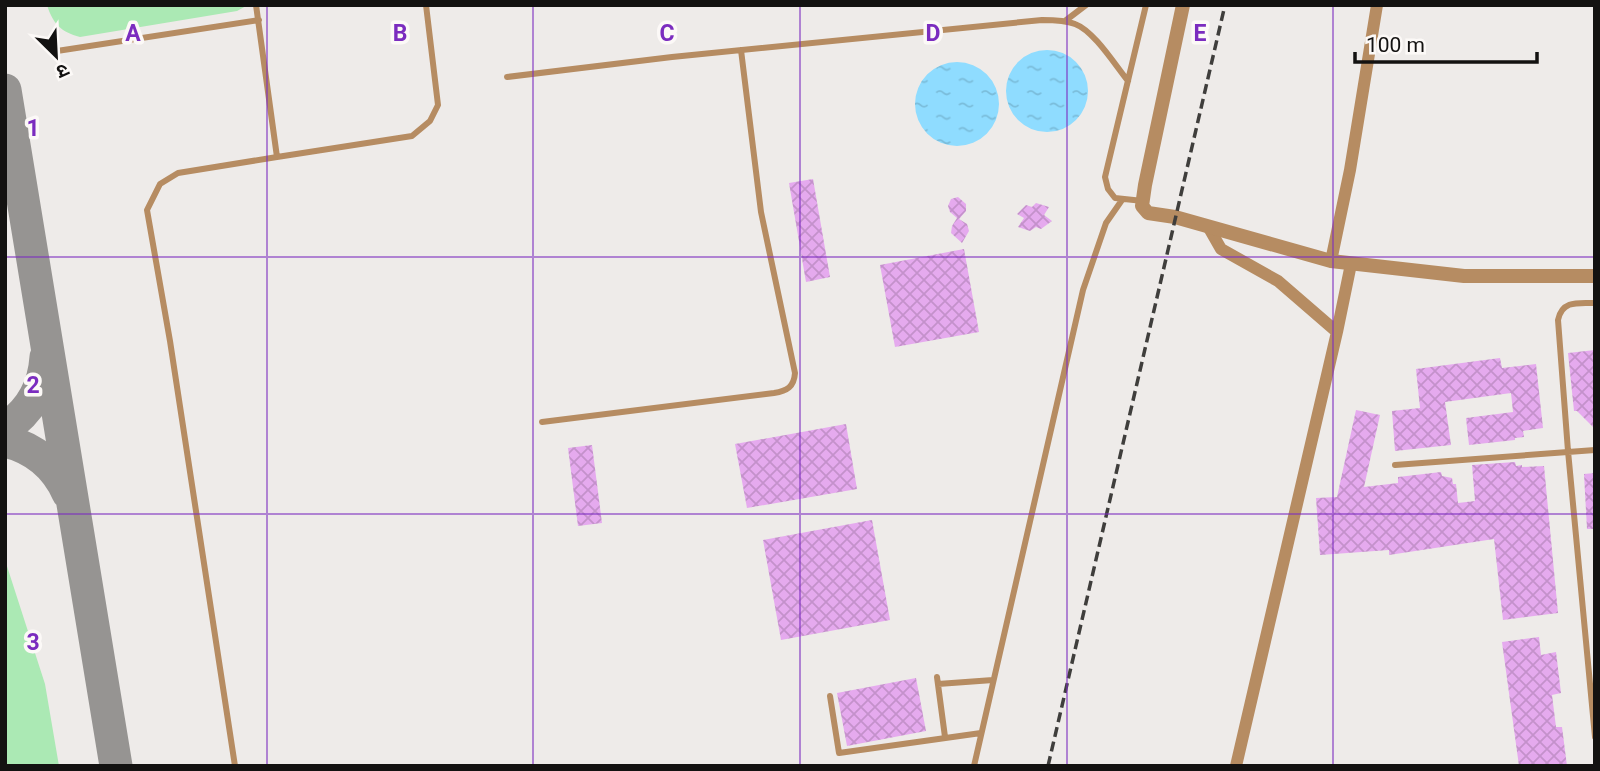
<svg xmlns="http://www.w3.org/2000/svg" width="1600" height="771" font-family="Roboto,'Noto Sans Devanagari',sans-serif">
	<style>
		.grass { fill: #abe9b4 }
		.water { fill: url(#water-ripples) }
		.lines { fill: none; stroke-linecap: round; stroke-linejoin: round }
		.taxiway { stroke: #969492; stroke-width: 33 }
		.building { fill: url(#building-cross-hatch) }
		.service { stroke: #b68c62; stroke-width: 6 }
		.minor { stroke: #b68c62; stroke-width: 12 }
		.tertiary { stroke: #b68c62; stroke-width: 14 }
		.rail { stroke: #3f3e3c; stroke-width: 3.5; stroke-dasharray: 10 5; stroke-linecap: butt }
		.grid { fill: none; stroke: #7b2cbf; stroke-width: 2; stroke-opacity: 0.55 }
		.grid-label { font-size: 23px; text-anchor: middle; font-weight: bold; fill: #7b2cbf; stroke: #fcf9f7; stroke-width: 7; stroke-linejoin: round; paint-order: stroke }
	</style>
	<defs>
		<pattern id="water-ripples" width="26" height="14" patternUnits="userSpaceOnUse" patternTransform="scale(1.75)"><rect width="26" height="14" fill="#8fdcff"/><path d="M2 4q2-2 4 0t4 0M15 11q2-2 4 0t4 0" fill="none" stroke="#7abcda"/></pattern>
		<pattern id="building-cross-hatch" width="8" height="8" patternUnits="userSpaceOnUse" patternTransform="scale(1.75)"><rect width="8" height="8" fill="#e5aaee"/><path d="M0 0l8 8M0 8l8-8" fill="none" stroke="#c491cb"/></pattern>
	</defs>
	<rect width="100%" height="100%" fill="#eeebe9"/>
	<path class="grass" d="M47,5H248L237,11L80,37C61,32 53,24 47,5Z
		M5,560L45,684L59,766H5Z"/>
	<path class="water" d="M1006 91a41 41 0 1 1 82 0a41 41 0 1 1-82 0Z
		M915 104a42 42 0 1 1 84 0a42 42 0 1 1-84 0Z"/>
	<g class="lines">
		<path class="taxiway" d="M5,90L116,766
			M5,428C30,412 44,387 46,357
			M5,441C34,448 56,466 68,493"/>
	</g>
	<path class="building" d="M813,179L830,277L806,282L789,183Z
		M958,197L966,204V211L959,219L967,224L969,231L962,243L951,233L952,226L957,218L950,212L948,206L951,199Z
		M1036,203L1049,207L1044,215L1052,221L1041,229L1036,227L1030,231L1018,227L1024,218L1017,214L1026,205L1032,207Z
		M964,249L979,332L895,347L880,265Z
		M1595,350V429L1577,411H1574L1568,353Z
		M1500,358L1502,368L1536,364L1543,428L1523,431L1524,437L1515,438V440L1469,445L1466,418L1513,412L1511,393L1445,402L1451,445L1395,451L1392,411L1420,408L1416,369Z
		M1356,410L1380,415L1364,487L1398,483V477L1441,472L1442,476L1452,478L1453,484H1456L1458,503L1475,501L1472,465L1515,462L1516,466L1522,465V467L1544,466L1558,613L1503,620L1494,539L1389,555V550L1320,555L1316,498L1337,497Z
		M846,424L857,489L747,508L735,444Z
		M592,445L602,523L578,526L568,448Z
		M1595,473V529H1587L1584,474Z
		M872,520L890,620L781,640L763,540Z
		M1539,637L1541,655L1556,652L1561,693L1552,695L1556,727H1562L1567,766H1519L1502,642Z
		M916,678L926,731L847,746L837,693Z"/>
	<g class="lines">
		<path class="service" d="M256,5L277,157L412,136L430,121L438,105L426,5
			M1065,21L1086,5
			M57,51L259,20
			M507,77L672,57L1042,20C1052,20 1065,20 1075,24C1094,31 1115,65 1128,81
			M1143,201L1115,198L1108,189L1105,177L1146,5
			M1595,303C1578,303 1562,300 1558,320L1568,451L1595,737
			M542,422L774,393C787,391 794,387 795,373L761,212L741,50
			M1395,465L1595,450
			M937,677L945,737
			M938,684L993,680
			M830,696L839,753L981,733
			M235,766L170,341L147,210L160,184L178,173L277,157
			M974,766L1083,290L1106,223L1122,200"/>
		<path class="minor" d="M1209,228L1221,249L1278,281L1337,332
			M1331,261L1350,170L1377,5
			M1236,766L1337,332L1351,264"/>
		<path class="tertiary" d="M1183,5L1145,185L1142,206L1148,213L1175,217L1331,261L1464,276H1595"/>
		<path class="rail" d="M1048,766L1225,5"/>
	</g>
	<path class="grid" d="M267,5V766M533,5V766M800,5V766M1067,5V766M1333,5V766M5,257H1595M5,514H1595"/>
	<g class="grid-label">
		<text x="133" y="41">A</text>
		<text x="400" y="41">B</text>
		<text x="667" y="41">C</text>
		<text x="933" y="41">D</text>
		<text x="1200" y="41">E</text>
		<text x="33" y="136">1</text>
		<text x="33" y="393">2</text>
		<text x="33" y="650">3</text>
	</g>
	<rect width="1600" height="771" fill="none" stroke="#131211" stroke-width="14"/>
	<g transform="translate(56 56) rotate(156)" stroke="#fcf9f7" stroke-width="5" paint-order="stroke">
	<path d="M0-5L12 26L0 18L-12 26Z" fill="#131211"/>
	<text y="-10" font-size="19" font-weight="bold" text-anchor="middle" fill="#131211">उ</text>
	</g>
	<path d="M1355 52v10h182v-10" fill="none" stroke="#131211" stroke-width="3.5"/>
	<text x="1366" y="52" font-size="21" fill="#131211" stroke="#fcf9f7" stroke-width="5" paint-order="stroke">100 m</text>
</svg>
